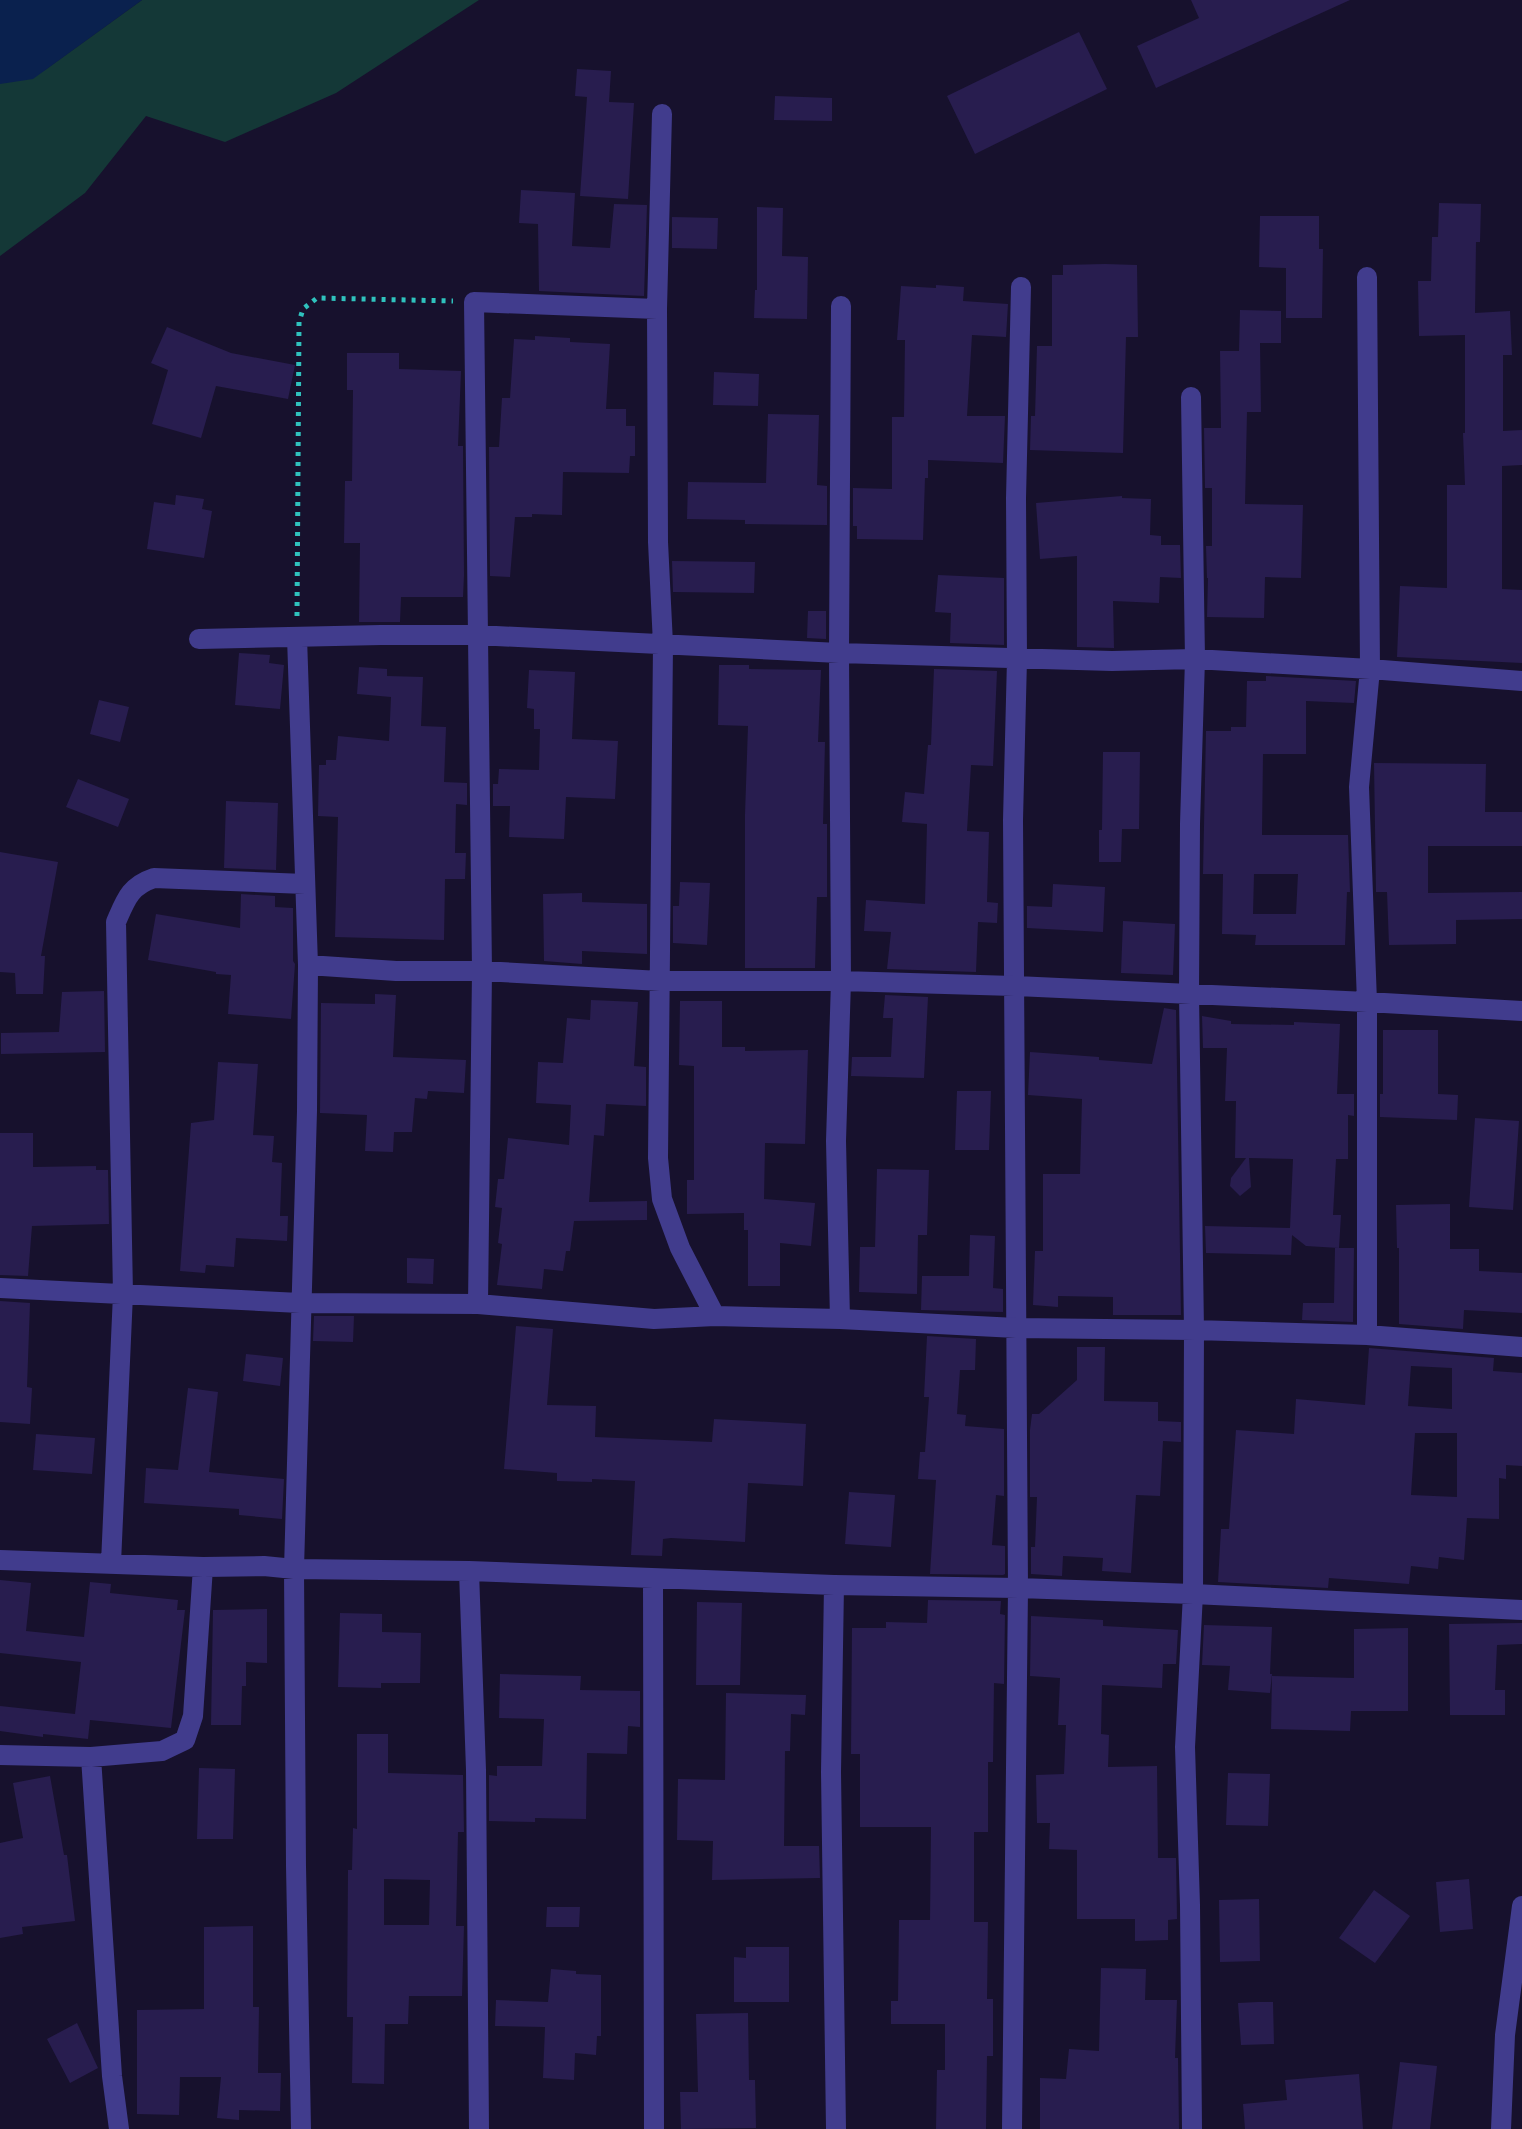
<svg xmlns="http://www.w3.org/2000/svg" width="1522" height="2129" font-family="Arial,sans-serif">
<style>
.green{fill:#143837}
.water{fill:#0a214e}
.building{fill:#281d4f;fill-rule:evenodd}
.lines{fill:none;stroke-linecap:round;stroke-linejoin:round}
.path{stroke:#2fc2bd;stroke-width:5;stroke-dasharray:4 6;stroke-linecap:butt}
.minor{stroke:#413c8d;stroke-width:20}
</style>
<rect width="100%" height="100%" fill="#17112d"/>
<!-- green -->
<path class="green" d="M142,0H479L336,93L225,142L146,116L85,193L0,256V80L45,70Z"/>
<!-- water -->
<path class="water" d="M0,0H142L33,79L0,84Z"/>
<!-- building -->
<path class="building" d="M1191,0H1350L1156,88L1137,46L1199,18Z
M1079,32L1107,89L975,154L947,96Z
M577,69L611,71L609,102L634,103L628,199L580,196L587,97L575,96Z
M775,96L832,98V121L774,120Z
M521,190L575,193L572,246L610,248L614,204L647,205L644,296L539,291L538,224L519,223Z
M1439,203L1481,204L1480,242H1476L1475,313L1510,311L1512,355H1503V431L1522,430V465L1502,466V589L1522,590V663L1397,657L1400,586L1447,588V485H1465L1463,433H1465V335L1419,336L1418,281H1431L1432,237H1438Z
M757,207L783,208L782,256L808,257L807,319L754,318L755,290H757Z
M1260,216H1319V249H1323L1322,318H1286V268L1259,267Z
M672,217L718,218L717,249L672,248Z
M1105,264L1137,265L1138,337H1126L1123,453L1030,450L1031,416H1035L1037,346H1052V275H1063V265Z
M936,285L964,287L963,301L1008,304L1006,337L972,335L967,416H1005L1003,463L928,460V478H925L923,540L857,539V526H853V488L892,489V417H904L905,340H897L901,286L936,288Z
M1240,310L1281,311V343H1260L1261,412H1247L1245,504L1303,505L1301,578L1265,577L1264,618L1207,617L1208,578H1207L1206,546H1212V488H1205L1204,428H1221L1220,351H1239Z
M167,327L231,353L295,365L288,399L216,386L201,438L152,424L168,370L151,363Z
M535,336L570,338V342L610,344L606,409H626V426H635V456H630L629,473L563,472L562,515L532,514V517H515L510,577L490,576L489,447H499L502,398H510L514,339L535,340Z
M347,353H399V369L461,371L458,446H463L464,575L463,597H401L400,622H359L360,543H344L345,481H352L353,390H347Z
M714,372L759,374L758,406L713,405Z
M768,414L819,415L817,485L827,486V525L745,524V520L687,519L688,482L766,483Z
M176,495L204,499L202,509L212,511L204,558L147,549L154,502L175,505Z
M1122,496V498L1151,499L1150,535L1161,536V545H1180L1181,578L1160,577L1159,603L1113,601L1114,648L1077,647V556L1040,559L1036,503Z
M672,561L755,562L754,593L673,592Z
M938,575L1004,578V645L950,643L951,613L935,612Z
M808,611H826V639L807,638Z
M239,653L270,655L269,663L284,665L280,709L235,705Z
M719,665H749V669L821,670L818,742H825L823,824H827V897H817L815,968H745V815L748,726L718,725Z
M359,667L387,669V676L423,677L421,726L446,727L444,782L467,783V805L456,804L455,853H466L465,879H445L444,940L335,937L338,817L318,816L319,765H326V760H336L338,736L389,741L391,697L357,694Z
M934,669L997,671L993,766L971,765L967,831L989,832L987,902L998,903L997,923L978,922L976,972L887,969L891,932L864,931L866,900L925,904L927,824L902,822L905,792L924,794L928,745H931Z
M529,670L575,672L572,739L618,741L615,799L566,797L564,839L509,837L510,806H493V784H498L499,769L539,770L540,729H534V709L527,708Z
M1266,676L1356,681L1354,703L1306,701V754H1263L1262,835H1348L1350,892H1347L1345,945H1255L1256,935L1222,934L1223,874H1203L1206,731H1231V727H1246L1247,681H1266ZM1254,874H1298L1296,914H1253Z
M99,700L129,707L120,742L90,734Z
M1103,752H1140L1139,829H1122L1121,862H1099V830H1102Z
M1374,763L1486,764L1485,812H1522V846H1428V893L1522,892V919L1456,920V944L1389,945L1387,892H1376Z
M78,779L129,799L118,827L66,807Z
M226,801L278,803L276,870L224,868Z
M0,852L58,862L41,956H45L43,994H16L15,973L0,972Z
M680,882L710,883L707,945L673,943V906H679Z
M1053,884L1105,887L1103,932L1027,928V906L1052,907Z
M582,893V902L647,904V954L582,951V964L544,961L543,894Z
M241,894L275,896V907L293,908V961L295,964L291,1019L228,1014L231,975L216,974V972L148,960L156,914L240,928Z
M1123,921L1175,924L1173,975L1121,973Z
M104,991L105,1052L1,1054V1033L59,1032L62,992Z
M375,994L396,995L393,1057L466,1060L464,1093L428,1091L427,1099L415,1098L412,1132H394L393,1152L365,1151L367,1115L320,1113L321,1003L375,1004Z
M885,995L928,997L924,1078L851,1076L852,1057H891L893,1018H883Z
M591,1000L638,1002L634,1066L646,1067V1106L606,1104L604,1136L594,1135L589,1202L647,1201V1220L574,1221L570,1251H566L563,1271L544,1269L542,1289L497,1285L502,1244L498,1243L502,1208L495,1207L498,1179H504L508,1138L569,1145L571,1105L536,1103L538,1062L563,1063L567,1018L590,1020Z
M680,1001H722V1047H745V1051L808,1050L805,1144L765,1143L764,1199L815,1203L811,1246L780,1243V1286H748V1230H744V1213L687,1214V1180H694V1066L679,1065Z
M1164,1008L1176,1010L1181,1315H1113V1297L1058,1296V1307L1033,1305L1035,1251H1043V1174H1080L1082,1099L1028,1095L1030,1052L1099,1057V1060L1152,1064Z
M1202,1016L1231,1021V1024L1294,1025V1022L1340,1024L1337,1094H1354V1116L1348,1115V1159H1336L1333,1215H1341L1339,1248L1306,1246L1292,1235L1291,1255L1206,1253L1205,1226L1290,1228L1293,1159L1249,1158L1251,1187L1240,1196L1230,1186L1231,1178L1246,1158H1235L1236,1101H1225L1227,1048H1203Z
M1383,1030H1438V1094L1458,1095L1457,1120L1380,1117V1094H1383Z
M218,1062L258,1064L253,1135L274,1136L272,1162L282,1163L280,1216H288L287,1241L236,1238L234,1267L206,1265L205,1273L180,1271L191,1123L214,1120Z
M957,1091H991L989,1150H955Z
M1475,1118L1519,1121L1513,1210L1469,1207Z
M0,1133H33V1167L96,1166V1170H108L109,1224L32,1226L28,1276L0,1275Z
M877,1169L929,1170L927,1235H918L917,1294L859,1292L860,1247H875Z
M1450,1204V1249H1479V1271L1522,1273V1313L1464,1310L1463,1329L1399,1324V1248H1397L1396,1205Z
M970,1235L995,1236L993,1288L1003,1289V1312L921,1310L922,1276H969Z
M1335,1248H1354L1353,1322L1302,1320L1303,1303H1334Z
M407,1258L434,1259L433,1284L407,1283Z
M0,1301L30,1303L27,1387L32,1388L30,1424L0,1422Z
M314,1316H354L353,1342L313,1341Z
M516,1326L553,1329L547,1405L596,1406L595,1437L712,1442L714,1419L806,1424L803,1486L748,1483L745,1542L671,1538L663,1539L662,1556L631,1555L635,1481L592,1479V1482L557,1481V1473L504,1469Z
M927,1336L976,1339L975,1370H960L957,1414L966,1415L965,1426L1004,1429V1496L996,1495L992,1545L1005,1546V1574L1003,1575L930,1574L936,1480L918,1479L920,1452H925L929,1397H924Z
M1077,1347H1105L1104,1401L1158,1402V1421L1181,1422V1442L1163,1441L1160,1496L1136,1495L1131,1573L1102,1571L1103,1558L1063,1556L1062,1576L1031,1574V1547H1035L1037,1497H1030V1430L1032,1414H1039L1077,1380Z
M1369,1348L1494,1358L1493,1371L1522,1373V1466L1506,1465V1479L1499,1478V1519L1467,1518L1464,1560L1439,1557L1438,1569L1411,1566L1409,1584L1329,1578L1328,1588L1218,1582L1221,1529H1229L1236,1430L1294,1434L1296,1399L1365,1405ZM1411,1366L1452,1368V1409L1408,1406ZM1415,1433H1457V1497L1411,1495Z
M246,1354L283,1358L280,1386L243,1381Z
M188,1388L218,1392L209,1472L284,1479L282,1519L239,1515V1509L144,1503L146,1468L178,1470Z
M36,1434L95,1438L92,1474L33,1470Z
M849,1492L895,1495L891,1547L845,1544Z
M0,1580L31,1583L26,1631L84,1637L90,1582L111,1584L110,1593L178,1600L177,1610H185L171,1728L90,1720L88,1739L43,1734V1737L0,1731V1706L75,1714L81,1662L0,1653Z
M928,1600L1001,1601L1000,1614L1005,1615L1004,1684L994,1683L993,1762H988V1832H974V1922H988L987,1999H993V2056H987L986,2129H936L937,2070H945V2024H891V2001H898L899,1920H930L931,1827H860V1754H851L852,1628H886V1622L927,1623Z
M697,1602L742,1603L740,1685H696Z
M267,1609V1663L246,1662V1686H242L241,1725H211L213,1610Z
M340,1613L382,1614V1632L421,1633L420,1683H381V1688L338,1687Z
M1031,1616L1103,1620V1626L1178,1630L1176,1664H1163L1162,1688L1102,1685L1101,1734L1109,1735L1108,1767L1157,1766L1158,1858H1176L1177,1919L1168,1920V1940L1135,1941V1919H1077V1850L1049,1849L1050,1823H1037L1036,1775L1064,1774L1066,1725H1058L1060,1678L1030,1676Z
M1522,1623V1644L1497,1645L1495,1690H1505V1715H1450L1449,1624Z
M1204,1625L1272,1627L1270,1674H1272L1270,1693L1228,1690L1230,1666L1202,1665Z
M1408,1628V1711H1351L1350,1731L1271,1729L1272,1676L1354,1678V1629Z
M500,1674L581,1676L580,1690L640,1691V1727L628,1726L627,1754L587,1753L586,1819L535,1818V1822L489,1821V1775L497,1776V1766H542L544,1719L499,1718Z
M726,1693L806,1695L805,1715L791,1714L790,1751H785L784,1846H819L820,1878L712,1880L713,1841L677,1840L678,1779L725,1780Z
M357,1734H388V1773L463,1775L464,1832H458L456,1926H464L462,1996H409L408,2024H385L384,2084L352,2083L353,2017H347L348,1870H352L353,1828L357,1829ZM384,1879L430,1880L429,1925H384Z
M199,1768L235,1769L233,1839H197Z
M1228,1773L1270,1774L1268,1826L1226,1825Z
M50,1776L64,1855H67L75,1921L22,1927L23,1934L0,1938V1843L23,1838L13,1783Z
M1469,1879L1473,1929L1440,1932L1436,1882Z
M1374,1890L1410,1916L1375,1963L1339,1938Z
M1259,1899L1260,1961L1220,1962L1219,1900Z
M547,1907H580L579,1927H546Z
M253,1926V2007H259L258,2073H281L280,2111L239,2110V2120L217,2118L221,2077H180L179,2115L137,2114V2010L204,2009V1927Z
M746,1947H789V2002H734V1957L746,1958Z
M1101,1968L1146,1969L1145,2000H1177L1175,2058H1178L1179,2129H1040V2078L1066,2079L1069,2049L1099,2051Z
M551,1969L576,1971V1974L601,1975V2036H597L596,2055L575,2053L574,2080L543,2078L545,2027L495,2026L496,2000L548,2002Z
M1258,2002H1273L1274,2044L1241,2045L1238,2003Z
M748,2013L749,2080H755L756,2128L681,2129L680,2092H698L696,2014Z
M77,2023L98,2068L70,2083L47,2039Z
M1400,2062L1437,2066L1430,2129H1392Z
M1359,2074L1363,2129H1245L1243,2104L1287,2100L1285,2080Z"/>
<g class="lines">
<!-- path -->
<path class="path" d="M297,616L299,322L303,309L317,298L453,301"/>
<!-- minor -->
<path class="minor" d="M662,114L657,309L658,542L663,644L658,1158L662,1199L680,1248L715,1316
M1367,277L1370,669L1359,787L1367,1002V1335
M1191,397L1195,659L1190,824L1189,993L1194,1330L1193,1594L1185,1747L1190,1905L1192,2129
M297,637L308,965L307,1111L294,1569L296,1866L301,2129
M199,639L381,635H477L839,653L1112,661L1195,659L1370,669L1522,681
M308,965L396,971H482L660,981H841L1014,986L1367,1002L1522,1011
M0,1288L300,1303L478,1304L654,1319L715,1316L840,1319L1016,1328L1194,1330L1367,1335L1522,1347
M478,1304L482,971L474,302L657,309
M840,1319L836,1141L841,981L839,653L841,306
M0,1560L203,1567L264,1566L294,1569L469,1571L834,1585L1018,1588L1193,1594L1522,1610
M111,1563L123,1294L116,922C126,899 130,886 154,878L305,884
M469,1571L476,1770L479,2129
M653,1579L654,2129
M834,1585L831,1772L836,2129
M0,1755L91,1757L162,1751L185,1740L193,1716L203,1567
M91,1757L112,2076L119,2129
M1012,2129L1018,1588L1013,820L1017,659L1016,498L1021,287
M1501,2129L1505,2035L1522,1906"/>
</g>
</svg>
